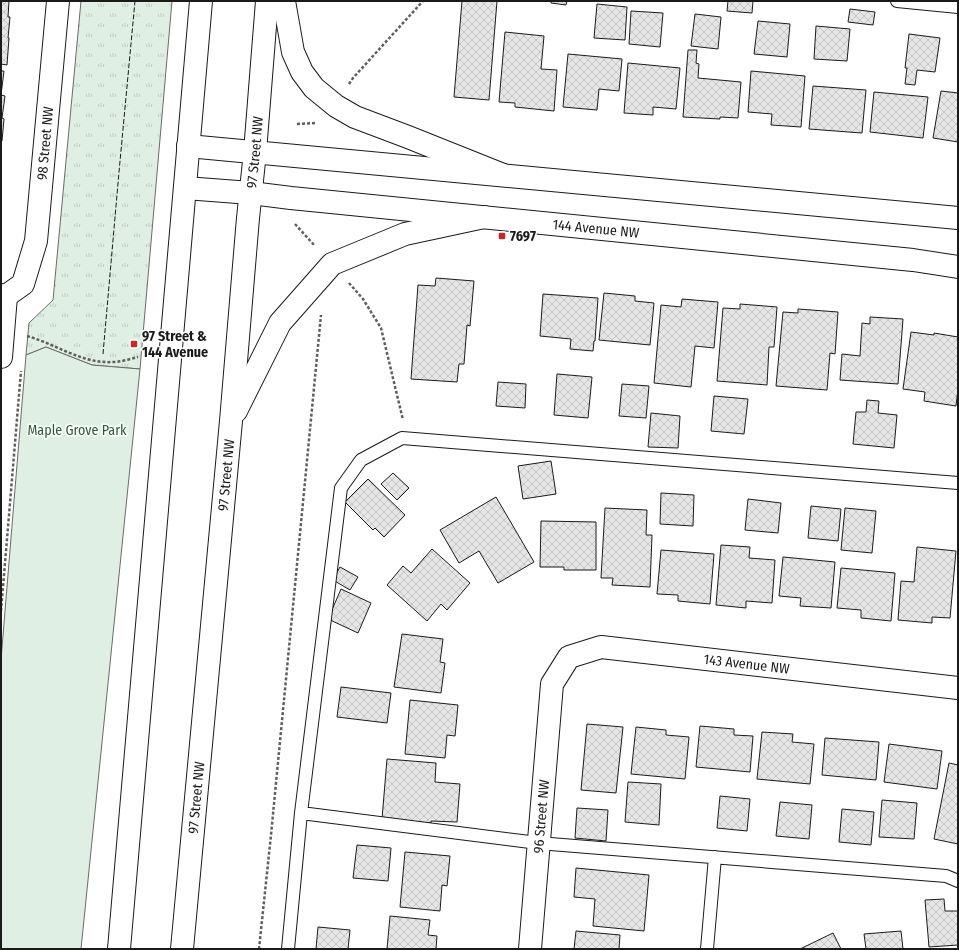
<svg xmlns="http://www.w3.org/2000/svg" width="959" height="950" font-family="'Fira Sans Condensed',sans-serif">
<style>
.grass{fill:url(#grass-tufts);stroke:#6a6a6a}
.park{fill:#e0efe3;stroke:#6a6a6a}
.building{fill:url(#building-cross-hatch);stroke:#1a1a1a}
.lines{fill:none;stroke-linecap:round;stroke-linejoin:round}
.service-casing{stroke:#1a1a1a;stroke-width:14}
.minor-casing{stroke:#1a1a1a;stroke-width:24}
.tertiary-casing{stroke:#1a1a1a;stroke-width:24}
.primary-casing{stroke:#1a1a1a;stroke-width:24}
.path{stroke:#5f5f5f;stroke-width:2.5;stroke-dasharray:3 2;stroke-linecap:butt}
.service{stroke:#fff;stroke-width:12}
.minor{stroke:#fff;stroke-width:22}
.tertiary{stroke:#fff;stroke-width:22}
.primary{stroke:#fff;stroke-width:22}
.fence{stroke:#1a1a1a;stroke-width:1;stroke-dasharray:5 2;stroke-linecap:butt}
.poi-dot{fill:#c62828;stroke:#fff;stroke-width:1.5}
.labels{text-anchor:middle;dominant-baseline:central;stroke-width:3;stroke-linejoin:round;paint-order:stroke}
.street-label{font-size:14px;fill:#1a1a1a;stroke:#fff}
.poi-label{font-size:14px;font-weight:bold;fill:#1a1a1a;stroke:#fff;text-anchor:start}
.park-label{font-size:14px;fill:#2b5a34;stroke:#fff}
</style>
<defs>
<pattern id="grass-tufts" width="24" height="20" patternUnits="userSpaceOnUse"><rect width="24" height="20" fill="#e0efe3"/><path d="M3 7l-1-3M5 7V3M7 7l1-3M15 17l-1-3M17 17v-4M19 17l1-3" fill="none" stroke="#c0ccc2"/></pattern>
<pattern id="building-cross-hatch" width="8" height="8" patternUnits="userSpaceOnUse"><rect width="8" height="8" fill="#e6e6e6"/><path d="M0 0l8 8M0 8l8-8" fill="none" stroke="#c5c5c5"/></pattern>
</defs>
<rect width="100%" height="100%" fill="#fff"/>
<!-- grass -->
<path class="grass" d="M81,1H172L140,369L92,365L46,347L26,355L29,323L53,300Z"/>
<!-- park -->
<path class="park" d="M46,347L92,365L140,369L81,949H1V660L26,355Z"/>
<!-- building -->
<path class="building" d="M1,1H9L8,17H10L8,38H9L7,65L1,64Z
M462,1H497L489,100L454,97Z
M551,1H567L566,5L551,3Z
M728,1H753L752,13L727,11Z
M597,4L627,7L625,40L594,38Z
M850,9L875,12L873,25L848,22Z
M631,11L663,13L660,47L629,44Z
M695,14L721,17L718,49L691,46Z
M758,21L790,24L787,57L754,54Z
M816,26L850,29L847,61L814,59Z
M505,32L544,36L541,69L557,70L554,111L515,107V103L499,102Z
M909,34L940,38L935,72L917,70L915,85L905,84L907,68H905Z
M688,50H697L696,63L699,64L698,78L741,82L738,118L720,117V119L683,117Z
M568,54L622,59L619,91L599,89L597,110L563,107Z
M628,63L680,68L676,109L653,107V115L624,113Z
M1,71H4L1,95L5,96L2,118L4,119L2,141H1Z
M751,71L805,76L801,127L771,125L772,114L748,112Z
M813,86L866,90L862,133L809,129Z
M941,91L958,93V142L933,138Z
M874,92L928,97L923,138L870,132Z
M436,278L474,281L470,326L467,325L464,364H459L457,382L411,379L418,285L435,286Z
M604,293L635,296V301L654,303L650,345L599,340Z
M543,294L598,298L595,341H594L593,351L570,349L571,339L540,336Z
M682,299L718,302L714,348L695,346L691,387L654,383L661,305L681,307Z
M740,304L777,307L774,347H769L767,385L717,381L723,308L740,309Z
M798,309L838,312L835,354L830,353L827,390L776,386L783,312L798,313Z
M870,317L903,319L898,384L840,380L842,354L860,356L862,323L870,324Z
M911,332L934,335V333L958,337V389L956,406L924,401L925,392L903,389Z
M557,374L592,377L588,418L554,415Z
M498,382L526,384L525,408L496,406Z
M622,384L649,386L646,418L619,416Z
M714,396L748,399L744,434L711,431Z
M867,400L879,401L878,413L897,415L894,448L853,444L856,412H866Z
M651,413L680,416L678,448L648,447Z
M551,461L556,494L523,499L518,466Z
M393,473L409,488L397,500L381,484Z
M368,479L405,515L384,537L375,528L373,530L345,502Z
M661,493L694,495L693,526L660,524Z
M496,497L534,562L498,583L479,551L459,563L440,530Z
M748,499L781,503L778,533L745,530Z
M811,506L841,509L838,541L808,538Z
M605,508L647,510L646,535H652L650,587L612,585L613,578H601Z
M845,508L876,511L872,553L841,550Z
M541,521L596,522V570H564V567H540Z
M721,545L750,547L749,558L775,560L772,603L746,601V608L716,605Z
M917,547L956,551L950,618L932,617V623L898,620L901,581L914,582Z
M432,549L470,583L447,610L441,604L427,621L387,585L403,566L411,573Z
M661,550L714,554L710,604L678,601V595L657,594Z
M783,557L835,562L831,608L800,606L801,598L779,596Z
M340,567L358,577L350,590L333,580Z
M841,568L895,573L891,621L861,618V610L837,608Z
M341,589L371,603L358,633L328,619Z
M402,634L443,639L440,662L445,663L441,693L394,687Z
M341,687L391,693L387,723L337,717Z
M410,700L458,705L455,736L447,735L445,758L405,754Z
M587,724L623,727L616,793L581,790Z
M700,726L734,729V735L753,736L750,772L696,767Z
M636,727L666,730V735L689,737L685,779L631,774Z
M762,732L793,734L792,742L814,744L810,784L757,779Z
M825,738L879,742L876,780L822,775Z
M889,744L942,751L937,789L884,782Z
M387,759L436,763L435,782L460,784L457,822L431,821V823L382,819Z
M949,763L958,765V844L934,839Z
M628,782L661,784L659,825L625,822Z
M720,796L750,799L747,831L717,828Z
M882,800L917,803L914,839L879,837Z
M780,802L812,805L809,839L776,836Z
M577,808L608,810L606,841L575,838Z
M842,809L874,812L871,845L839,842Z
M357,845L391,848L388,881L353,878Z
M405,852L450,856L447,886L442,885L440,911L400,907Z
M576,868L649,875L644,931L593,926L595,899L574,897Z
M944,899L945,911H958V945L929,947L925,900Z
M390,916L430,920L428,935L437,936L436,949H387Z
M318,927L350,930L348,949H316Z
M576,931L620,935L619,949H574Z
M901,931L903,949H866L864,934Z
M833,933L841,949H800Z"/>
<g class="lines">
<defs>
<path id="service" d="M897,1L958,7
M301,813L538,843L946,876L958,881
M288,949L301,813L341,488L361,460L402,438L958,483
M707,949L715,857"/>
<g id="minor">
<path id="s1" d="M1,295L6,296L23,284L36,241L58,1"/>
<path d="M1,357L6,296"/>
<path id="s2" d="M530,949L552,684L569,657L601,647L958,688"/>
</g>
<g id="tertiary">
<path d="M188,146L958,218"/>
<path id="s3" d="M185,188L251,193L291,198L913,260L958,267"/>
</g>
<g id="primary">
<path d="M284,1L293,52L302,72L314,88L336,106L355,117L408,137L503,175"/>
<path d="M236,411L280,323L332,264L405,234L484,217"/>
<path d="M119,949L201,1"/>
<path id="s4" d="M182,949L231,421L248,218L255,152L267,1"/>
</g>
</defs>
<!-- service casing -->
<use href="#service" class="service-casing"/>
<!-- minor casing -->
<use href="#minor" class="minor-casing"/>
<!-- tertiary casing -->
<use href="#tertiary" class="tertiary-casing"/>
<!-- primary casing -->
<use href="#primary" class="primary-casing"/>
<!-- path -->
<path class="path" d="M349,84L353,78L423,1
M297,124L317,123
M295,224L315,246
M349,283L363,299L381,328L403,420
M27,336C56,344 82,364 113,362C121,362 130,359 138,357
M1,611L21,371
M259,949L271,835L321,315"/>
<!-- service -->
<use href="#service" class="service"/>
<!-- minor -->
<use href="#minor" class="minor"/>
<!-- tertiary -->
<use href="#tertiary" class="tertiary"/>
<!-- primary -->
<use href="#primary" class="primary"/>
<!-- fence -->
<path class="fence" d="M103,354L119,172L135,1"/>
</g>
<!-- markers -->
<g class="poi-dot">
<rect x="498" y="232" width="8" height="8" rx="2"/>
<rect x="130" y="340" width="8" height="8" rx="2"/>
</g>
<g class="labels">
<!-- street labels -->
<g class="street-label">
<text stroke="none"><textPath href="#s1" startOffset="169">98 Street NW</textPath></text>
<text stroke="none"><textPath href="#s4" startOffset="800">97 Street NW</textPath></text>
<text stroke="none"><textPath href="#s3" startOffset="413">144 Avenue NW</textPath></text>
<text stroke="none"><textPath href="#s4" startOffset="476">97 Street NW</textPath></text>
<text stroke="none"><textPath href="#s2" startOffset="478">143 Avenue NW</textPath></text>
<text stroke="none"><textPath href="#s4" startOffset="152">97 Street NW</textPath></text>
<text stroke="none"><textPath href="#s2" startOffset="133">96 Street NW</textPath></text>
</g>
<!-- poi labels -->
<g class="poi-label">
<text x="510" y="236">7697</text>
<text x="142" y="336">97 Street &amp;<tspan x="142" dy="16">144 Avenue</tspan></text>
</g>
<!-- park labels -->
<g class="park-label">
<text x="77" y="430">Maple Grove Park</text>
</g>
</g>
<!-- border -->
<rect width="959" height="950" fill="none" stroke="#1a1a1a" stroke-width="4"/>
</svg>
